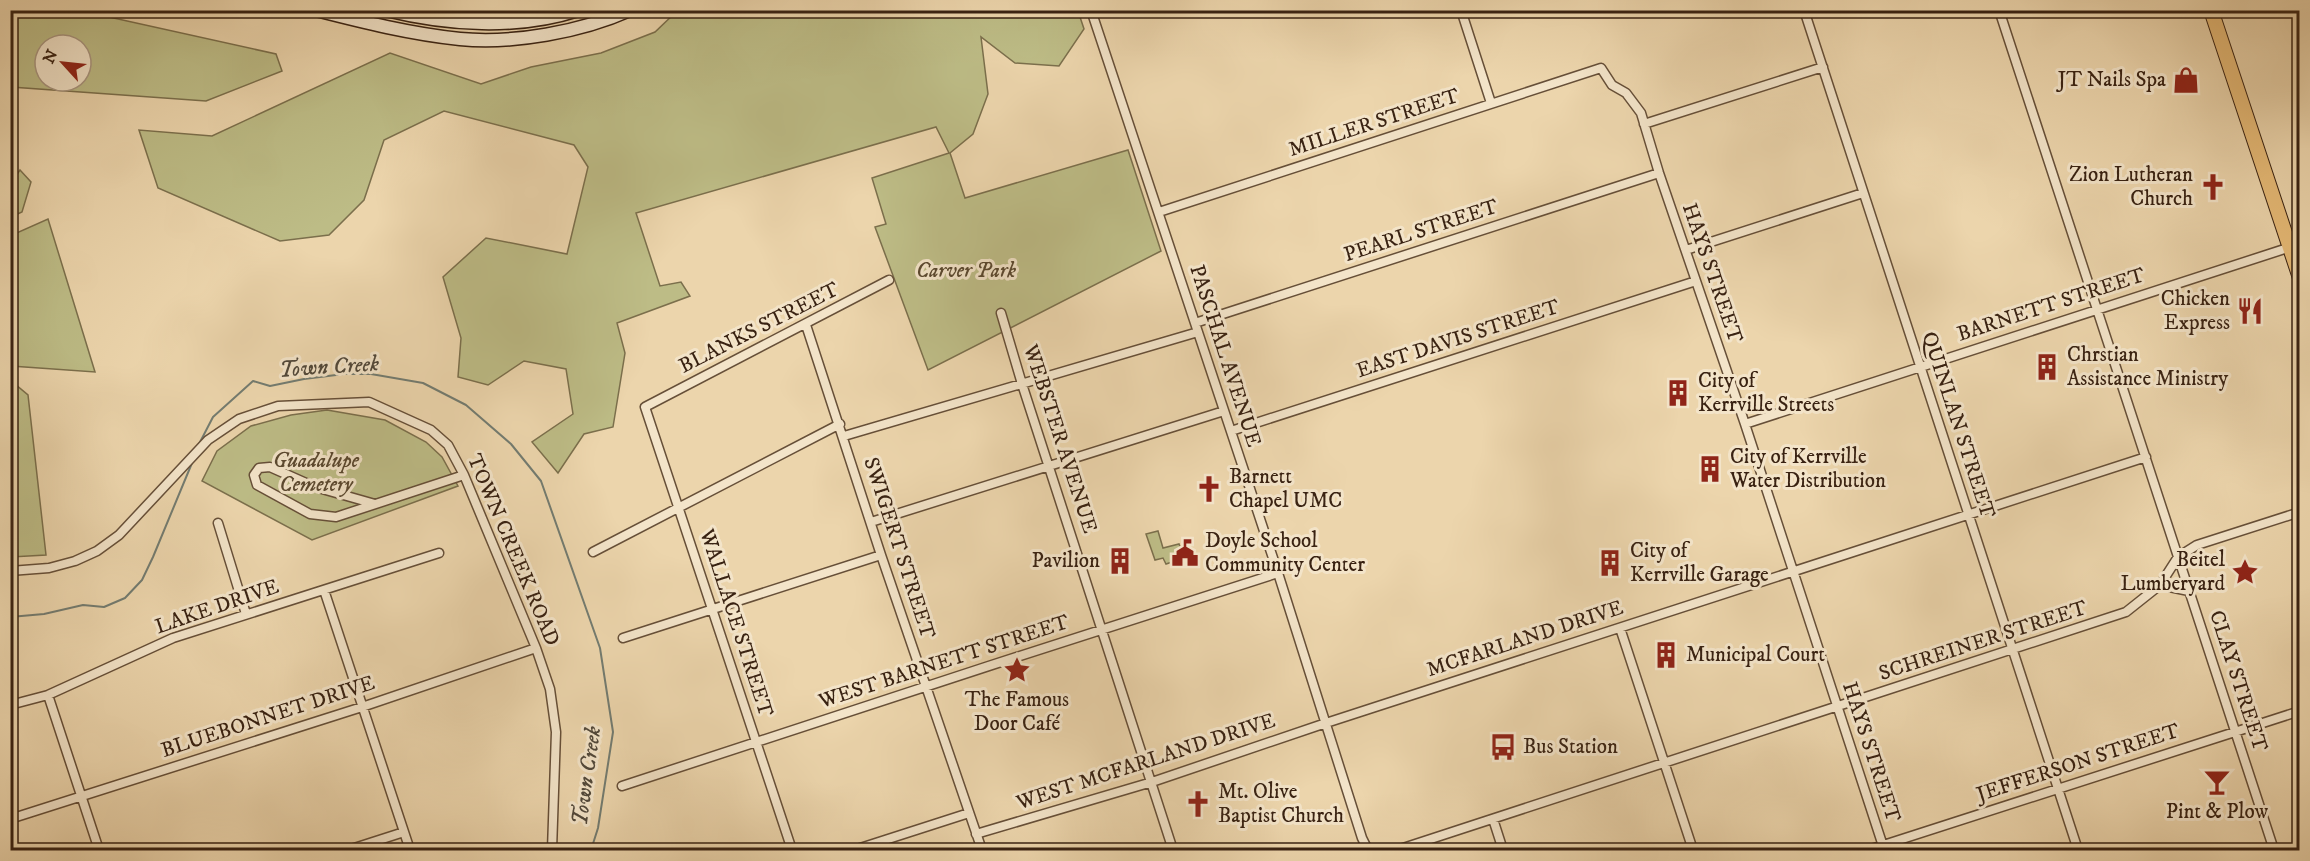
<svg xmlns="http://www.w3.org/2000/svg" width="2310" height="861" font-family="'IM FELL DW Pica',serif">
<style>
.green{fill:#bdbc86;stroke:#7b6f4c;stroke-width:1.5;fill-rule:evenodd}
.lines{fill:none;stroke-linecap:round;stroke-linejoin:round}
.stream{stroke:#737c71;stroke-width:2}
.street-casing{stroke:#664f38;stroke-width:11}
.secondary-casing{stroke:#392212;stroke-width:15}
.primary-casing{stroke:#392212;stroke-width:16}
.street{stroke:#f3e4c9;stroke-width:8}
.secondary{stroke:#f3e4c9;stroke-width:12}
.primary{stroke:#e6ba76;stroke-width:14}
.labels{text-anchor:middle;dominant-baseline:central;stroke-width:6;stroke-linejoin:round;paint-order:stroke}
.poi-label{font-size:21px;fill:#392212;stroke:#f3e4c9;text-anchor:start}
.street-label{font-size:21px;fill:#392212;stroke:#f3e4c9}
.park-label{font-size:21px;font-style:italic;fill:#5a482f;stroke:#f3e4c9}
.water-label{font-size:22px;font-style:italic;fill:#51483a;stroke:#f3e4c9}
</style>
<rect width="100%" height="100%" fill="#ecd5ac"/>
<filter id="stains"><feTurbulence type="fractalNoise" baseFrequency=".00333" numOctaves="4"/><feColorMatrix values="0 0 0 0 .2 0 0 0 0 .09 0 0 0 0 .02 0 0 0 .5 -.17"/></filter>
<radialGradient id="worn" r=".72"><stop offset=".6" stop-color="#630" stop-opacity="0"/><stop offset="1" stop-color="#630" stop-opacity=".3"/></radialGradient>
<!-- green -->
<path class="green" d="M10,11H82L276,54L282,71L206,101L11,87ZM45,45H81V81H45Z
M677,11H1078L1084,29L1059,66L1015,63L981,37L988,94L973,134L950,153L965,198L1128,150L1161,251L928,370L875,227L886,224L872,178L949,153L936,127L636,213L660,286L681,282L690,296L617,323L625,353L613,427L584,434L558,473L532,442L573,414L566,369L524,361L488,385L458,377L461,338L443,277L486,238L567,254L588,167L574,145L444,111L384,140L364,200L329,235L280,241L158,188L139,130L212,136L390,53L481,84L531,67L601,53L655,32Z
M20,170L31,182L22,212L11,217V183Z
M48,219L95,372L11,366V238L12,235Z
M11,368L15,384L28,395L46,555L11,557Z
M327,410L385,420L426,442L442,457L458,486L312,540L202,481L217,451L251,426L291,415Z
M1158,531L1163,548L1179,544L1184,558L1166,564L1163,558L1155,560L1146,534Z"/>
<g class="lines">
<!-- stream -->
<path class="stream" d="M198,446L213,417L253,381L270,386L304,379L344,374H371L423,383L466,405L511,444L541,481L600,648L613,732L598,828L591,850
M10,617L44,614L83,605L104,607L125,598L142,580L153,557L192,463"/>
<defs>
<path id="street" d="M1091,10L1278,573L1362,838L1368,850
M1461,10L1491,103
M1804,10L2078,850
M1999,10L2274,850
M1644,124L1823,67
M1159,212L1601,68L1612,85L1626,93L1641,113L1659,173L1745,424L1883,846
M1686,250L1863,193
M1001,313L1022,384L1173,850
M1195,323L1659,173
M806,325L881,555L982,850
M1745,424L2300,244
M1231,431L1696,281
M844,436L1198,332
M375,504L315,487L270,467L259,468L254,475L257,485L310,514L336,517L464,475
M871,522L1224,411
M218,523L246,614
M593,552L840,424
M10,571L49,568L75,561L97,551L119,535L208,440L239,419L278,406L369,402L431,430L448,445L464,475L536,648L550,689L556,732L552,850
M2160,585L2189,591
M324,590L410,850
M1620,628L1693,850
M623,638L881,555
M48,695L99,850
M10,705L48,695L173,638L439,553
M622,786C840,715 1059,642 1278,573
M10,819L362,707L536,648
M1493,819L1503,850
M976,834L1152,782L1326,723L2146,457
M348,850L404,832
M792,850L645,407L889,280
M854,850L969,813
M1397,850L2126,612L2160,585L2178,557L2197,545L2300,512
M1868,850L2300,711"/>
<path id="secondary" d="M316,10C363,22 411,34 460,39C513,44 581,32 630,10
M386,10C447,25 517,30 578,10"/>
<path id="primary" d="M2211,10L2300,278"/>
</defs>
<!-- street casing -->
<use href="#street" class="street-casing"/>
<!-- secondary casing -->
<use href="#secondary" class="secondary-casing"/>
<!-- primary casing -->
<use href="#primary" class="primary-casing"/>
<!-- street -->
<use href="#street" class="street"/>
<!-- secondary -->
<use href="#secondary" class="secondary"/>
<!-- primary -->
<use href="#primary" class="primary"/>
</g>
<!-- icons -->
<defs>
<symbol id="shop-bare" viewBox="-9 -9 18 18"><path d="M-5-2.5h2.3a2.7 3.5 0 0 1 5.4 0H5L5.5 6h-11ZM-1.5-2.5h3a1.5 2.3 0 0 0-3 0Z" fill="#8f2418" stroke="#f3e4c9" stroke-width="2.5" paint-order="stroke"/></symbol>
<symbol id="church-bare" viewBox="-9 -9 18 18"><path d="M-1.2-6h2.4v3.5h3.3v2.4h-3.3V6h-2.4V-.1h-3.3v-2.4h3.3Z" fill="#8f2418" stroke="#f3e4c9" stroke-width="2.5" paint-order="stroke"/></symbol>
<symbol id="restaurant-bare" viewBox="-9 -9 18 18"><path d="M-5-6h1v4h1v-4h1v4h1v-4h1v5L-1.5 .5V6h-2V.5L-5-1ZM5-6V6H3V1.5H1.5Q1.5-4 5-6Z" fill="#8f2418" stroke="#f3e4c9" stroke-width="2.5" paint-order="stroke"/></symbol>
<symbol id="building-bare" viewBox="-9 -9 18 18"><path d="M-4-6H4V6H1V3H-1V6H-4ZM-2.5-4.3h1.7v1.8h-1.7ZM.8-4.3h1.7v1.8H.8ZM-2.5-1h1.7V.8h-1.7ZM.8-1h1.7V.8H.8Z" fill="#8f2418" stroke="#f3e4c9" stroke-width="2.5" paint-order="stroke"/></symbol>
<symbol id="civic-bare" viewBox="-9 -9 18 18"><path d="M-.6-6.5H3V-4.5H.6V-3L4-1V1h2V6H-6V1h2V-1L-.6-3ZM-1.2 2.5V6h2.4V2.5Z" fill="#8f2418" stroke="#f3e4c9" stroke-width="2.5" paint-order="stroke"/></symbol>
<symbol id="sight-bare" viewBox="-9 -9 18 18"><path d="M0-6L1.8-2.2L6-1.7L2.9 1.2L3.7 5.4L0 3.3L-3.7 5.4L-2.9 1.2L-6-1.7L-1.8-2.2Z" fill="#8f2418" stroke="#f3e4c9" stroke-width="2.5" paint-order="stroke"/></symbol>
<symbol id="bus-bare" viewBox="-9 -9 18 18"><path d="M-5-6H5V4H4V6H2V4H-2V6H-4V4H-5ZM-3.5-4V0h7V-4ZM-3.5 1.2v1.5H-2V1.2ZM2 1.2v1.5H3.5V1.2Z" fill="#8f2418" stroke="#f3e4c9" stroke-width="2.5" paint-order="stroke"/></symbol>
<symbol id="bar-bare" viewBox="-9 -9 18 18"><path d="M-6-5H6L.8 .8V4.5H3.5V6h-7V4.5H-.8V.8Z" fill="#8f2418" stroke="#f3e4c9" stroke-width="2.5" paint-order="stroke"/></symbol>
</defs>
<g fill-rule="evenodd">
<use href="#shop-bare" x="2167" y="61" width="38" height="38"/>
<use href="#church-bare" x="2194" y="168" width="38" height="38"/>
<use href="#restaurant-bare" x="2231" y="292" width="38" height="38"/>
<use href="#building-bare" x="2028" y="348" width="38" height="38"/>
<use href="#building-bare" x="1659" y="374" width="38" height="38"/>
<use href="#building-bare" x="1691" y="450" width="38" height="38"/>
<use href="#church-bare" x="1190" y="470" width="38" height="38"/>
<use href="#civic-bare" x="1166" y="534" width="38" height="38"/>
<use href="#building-bare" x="1101" y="542" width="38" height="38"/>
<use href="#building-bare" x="1591" y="544" width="38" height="38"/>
<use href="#sight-bare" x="2226" y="553" width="38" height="38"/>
<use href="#building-bare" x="1647" y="636" width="38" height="38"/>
<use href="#sight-bare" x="998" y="651" width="38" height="38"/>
<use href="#bus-bare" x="1484" y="728" width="38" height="38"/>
<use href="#bar-bare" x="2198" y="763" width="38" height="38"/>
<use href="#church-bare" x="1179" y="785" width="38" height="38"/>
</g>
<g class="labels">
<!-- poi labels -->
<g class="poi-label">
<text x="2166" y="80" text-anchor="end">JT Nails Spa</text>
<text x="2193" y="175" text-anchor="end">Zion Lutheran<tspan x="2193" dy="24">Church</tspan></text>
<text x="2230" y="299" text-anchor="end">Chicken<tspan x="2230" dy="24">Express</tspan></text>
<text x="2067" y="355">Chrstian<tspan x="2067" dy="24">Assistance Ministry</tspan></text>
<text x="1698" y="381">City of<tspan x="1698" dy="24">Kerrville Streets</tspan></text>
<text x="1730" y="457">City of Kerrville<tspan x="1730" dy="24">Water Distribution</tspan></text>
<text x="1229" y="477">Barnett<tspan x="1229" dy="24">Chapel UMC</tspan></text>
<text x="1205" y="541">Doyle School<tspan x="1205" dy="24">Community Center</tspan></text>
<text x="1630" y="551">City of<tspan x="1630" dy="24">Kerrville Garage</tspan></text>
<text x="2225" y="560" text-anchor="end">Beitel<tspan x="2225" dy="24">Lumberyard</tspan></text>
<text x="1100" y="561" text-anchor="end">Pavilion</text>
<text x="1686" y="655">Municipal Court</text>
<text x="1017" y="700" text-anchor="middle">The Famous<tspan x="1017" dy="24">Door Café</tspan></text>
<text x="1523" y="747">Bus Station</text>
<text x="1218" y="792">Mt. Olive<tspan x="1218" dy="24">Baptist Church</tspan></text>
<text x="2217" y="812" text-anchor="middle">Pint &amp; Plow</text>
</g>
<!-- street labels -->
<g class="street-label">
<text transform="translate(1374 123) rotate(-18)">MILLER STREET</text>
<text transform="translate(1421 231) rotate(-18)">PEARL STREET</text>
<text transform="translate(1712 273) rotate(71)">HAYS STREET</text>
<text transform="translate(2051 305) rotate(-18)">BARNETT STREET</text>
<text transform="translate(759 328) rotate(-27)">BLANKS STREET</text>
<text transform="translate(1458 339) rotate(-18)">EAST DAVIS STREET</text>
<text transform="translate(1225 356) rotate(72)">PASCHAL AVENUE</text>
<text transform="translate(1958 425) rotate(72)">QUINLAN STREET</text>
<text transform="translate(1060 439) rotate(72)">WEBSTER AVENUE</text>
<text transform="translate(899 548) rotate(72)">SWIGERT STREET</text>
<text transform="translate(513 550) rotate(67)">TOWN CREEK ROAD</text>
<text transform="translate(217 607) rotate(-19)">LAKE DRIVE</text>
<text transform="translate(736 623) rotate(72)">WALLACE STREET</text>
<text transform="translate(1525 639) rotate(-18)">MCFARLAND DRIVE</text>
<text transform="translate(1983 641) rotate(-18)">SCHREINER STREET</text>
<text transform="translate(944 662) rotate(-18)">WEST BARNETT STREET</text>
<text transform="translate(2238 681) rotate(72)">CLAY STREET</text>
<text transform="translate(268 717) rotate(-18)">BLUEBONNET DRIVE</text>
<text transform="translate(1871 752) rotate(72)">HAYS STREET</text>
<text transform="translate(1146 762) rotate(-18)">WEST MCFARLAND DRIVE</text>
<text transform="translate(2078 763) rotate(-18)">JEFFERSON STREET</text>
</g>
<!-- park labels -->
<g class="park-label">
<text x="966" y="271">Carver Park</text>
<text x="316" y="461">Guadalupe<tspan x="316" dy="24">Cemetery</tspan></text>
</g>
<!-- water labels -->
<g class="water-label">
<text transform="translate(329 367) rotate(-4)">Town Creek</text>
<text transform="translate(587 776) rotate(-82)">Town Creek</text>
</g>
</g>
<!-- margin -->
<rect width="2310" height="861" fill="none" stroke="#ecd5ac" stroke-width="36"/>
<rect x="12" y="12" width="2286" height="837" fill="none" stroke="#392212" stroke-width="3"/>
<rect x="18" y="18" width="2274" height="825" fill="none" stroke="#392212" stroke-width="1.5"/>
<!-- north arrow -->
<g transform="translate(63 63) rotate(297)"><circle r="28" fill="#f3e4c9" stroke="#a99680" stroke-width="1.5"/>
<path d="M0-4.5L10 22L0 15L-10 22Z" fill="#8f2418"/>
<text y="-9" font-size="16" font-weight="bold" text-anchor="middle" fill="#392212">N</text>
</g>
<rect width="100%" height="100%" filter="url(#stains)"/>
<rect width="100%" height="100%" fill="url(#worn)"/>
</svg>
